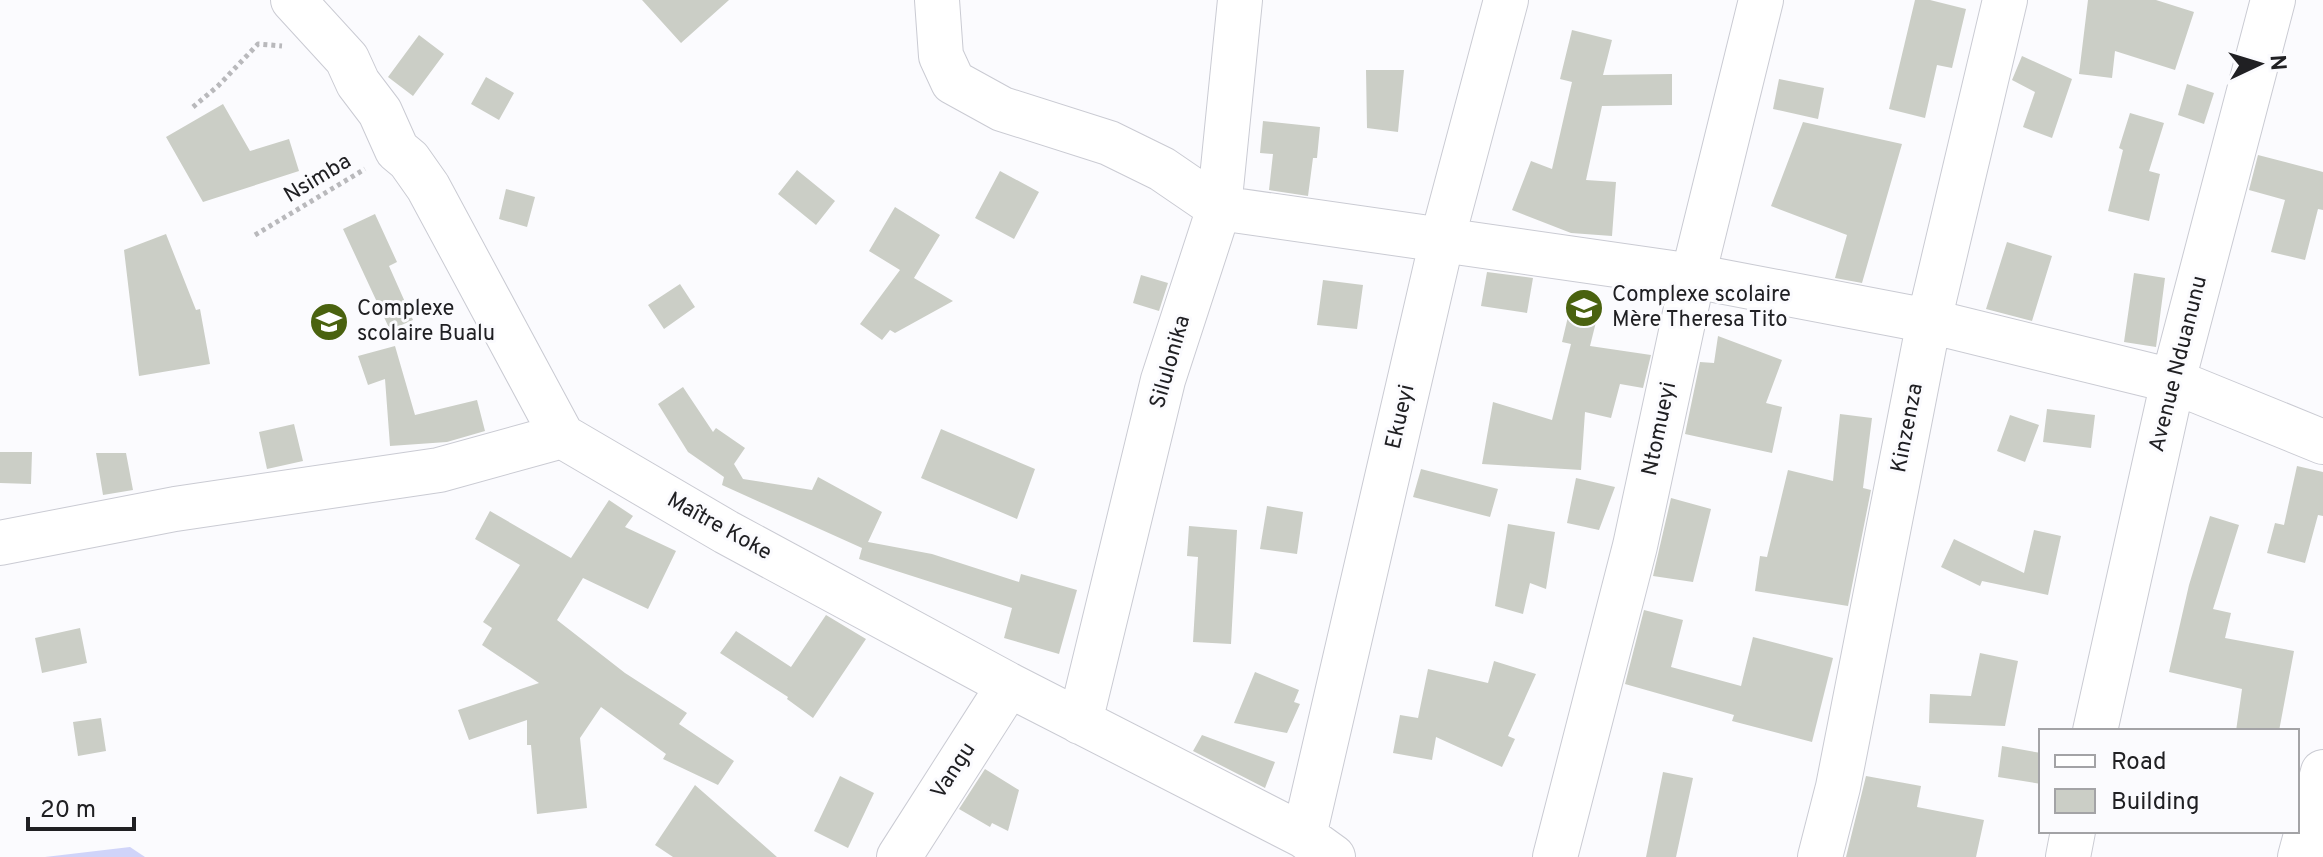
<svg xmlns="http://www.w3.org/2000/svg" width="2323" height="857" font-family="Overpass,sans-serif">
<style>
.green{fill:#d0d4f9}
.building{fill:#cbcec6}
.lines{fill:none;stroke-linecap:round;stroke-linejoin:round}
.minor-casing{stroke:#cacbd3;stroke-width:46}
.path{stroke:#b9b9bc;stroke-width:5;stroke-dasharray:4 4;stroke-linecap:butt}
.minor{stroke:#fff;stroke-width:44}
.labels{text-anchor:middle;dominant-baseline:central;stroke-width:6;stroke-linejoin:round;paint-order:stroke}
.street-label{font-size:22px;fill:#202023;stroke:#fbfbfe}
.poi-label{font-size:22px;fill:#202023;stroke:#fbfbfe;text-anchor:start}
</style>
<rect width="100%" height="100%" fill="#fbfbfe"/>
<!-- green -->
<path class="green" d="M130,847L145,857H45Z"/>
<!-- building -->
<path class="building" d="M642,0H729L681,43Z
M1915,0H1930L1966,9L1952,68L1937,65L1925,118L1889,109Z
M2088,0H2156L2194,12L2175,70L2115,51L2112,78L2079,74Z
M1572,30L1612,40L1603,75L1672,74V105L1602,106L1586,180L1616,182L1612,236L1571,233L1512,210L1531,161L1552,169L1572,82L1560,79Z
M419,35L444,54L413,96L388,77Z
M2022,56L2072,79L2052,138L2023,127L2035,92L2012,80Z
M1366,70H1404L1398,132L1367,128Z
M486,77L514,93L499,120L471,104Z
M1779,79L1824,88L1818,119L1773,109Z
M2187,84L2214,93L2204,124L2178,115Z
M223,104L250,151L289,139L299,171L203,202L166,137Z
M2130,113L2164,123L2149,171L2160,174L2149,221L2108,211L2123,150L2119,148Z
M1263,121L1320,127L1317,158H1313L1308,196L1269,190L1273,154L1260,153Z
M1803,122L1902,144L1862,283L1835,278L1847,235L1771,206Z
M2258,155L2323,172V210L2318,209L2305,260L2271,252L2285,200L2249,190Z
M797,170L835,201L816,225L778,194Z
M1000,171L1039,192L1014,239L975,218Z
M506,189L535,197L527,227L499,219Z
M895,207L940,235L914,278L953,301L895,333L890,330L882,340L860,324L900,270L869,251Z
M375,214L397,262L389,266L413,320L390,330L343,229Z
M166,234L196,310L200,309L210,364L139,376L124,250Z
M2007,242L2052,256L2032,321L1986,309Z
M1487,272L1533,278L1527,313L1481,306Z
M2134,273L2165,278L2156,347L2124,342Z
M1141,275L1168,283L1159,311L1133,303Z
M1323,280L1363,285L1357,329L1317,325Z
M680,284L695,307L664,329L648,305Z
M1571,304L1599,310L1590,346L1651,355L1643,388L1620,384L1611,418L1585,412L1581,470L1482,464L1493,402L1552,420L1571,344L1562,342Z
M1718,336L1782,360L1766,403L1782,407L1772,453L1685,434L1700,362L1714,363Z
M395,346L415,415L477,400L485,431L447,442L390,446L385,379L368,385L358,356Z
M683,387L713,432L716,428L745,448L734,464L743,479L812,490L818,477L882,512L868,542L932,554L1019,582L1021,574L1077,590L1059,654L1004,638L1012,608L859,559L862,548L722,485L724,477L688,452L658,404Z
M2047,409L2095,415L2091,448L2043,442Z
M1840,414L1872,418L1863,488L1871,490L1848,606L1755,591L1760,556L1767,557L1788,470L1833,481Z
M2010,415L2039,425L2025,462L1997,451Z
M294,424L303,461L267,469L259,432Z
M941,429L1035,469L1017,519L921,478Z
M0,452H32L31,484L0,483Z
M96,453H126L133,490L103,495Z
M2297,466L2323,472V516L2318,515L2305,563L2267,553L2275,523L2284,525Z
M1421,469L1498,489L1490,517L1413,497Z
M1576,478L1615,487L1599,530L1567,523Z
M1671,498L1711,509L1693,582L1653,576Z
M609,500L633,516L625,527L676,551L648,609L583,578L557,620L625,673L687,713L679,724L734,761L718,785L663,759L666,754L601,707L580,738L587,808L537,814L531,745H527V720L469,740L458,710L539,683L482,645L492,628L483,622L520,565L475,539L490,511L571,558Z
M1267,506L1303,512L1297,554L1260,549Z
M2210,516L2239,525L2213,609L2231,613L2225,638L2294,651L2279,731H2236L2242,689L2169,672L2189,585Z
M1508,524L1555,532L1546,589L1530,583L1523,614L1495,606Z
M1189,526L1237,530L1231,644L1193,642L1198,557L1187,556Z
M2034,530L2061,536L2048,595L1982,581L1980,586L1941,567L1954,539L2024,573Z
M1644,610L1683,620L1671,667L1741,686L1753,637L1833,658L1812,742L1732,721L1734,715L1625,684Z
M826,615L866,639L813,718L787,699L788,697L720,653L736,631L791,667Z
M80,628L87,663L42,673L35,638Z
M1980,653L2018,661L2005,726L1929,723L1930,694L1971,696Z
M1494,661L1536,674L1508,736L1515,739L1502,767L1436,737L1432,760L1393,753L1400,715L1418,718L1428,669L1488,683Z
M1255,672L1299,690L1294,702L1300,704L1287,733L1234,723Z
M101,718L106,751L78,756L73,722Z
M1202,735L1275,762L1265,788L1193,751Z
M2002,746L2041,753V784L1998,777Z
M985,769L1019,790L1008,831L992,823L990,827L959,809Z
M1663,772L1693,778L1676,857H1646Z
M840,776L874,793L848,848L814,831Z
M1866,776L1921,786L1917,807L1984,820L1976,857H1846Z
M695,785L777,857H673L655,845Z"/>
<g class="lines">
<defs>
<path id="minor" d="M293,0L347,59L358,83L380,112L397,150L409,160L428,187L562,436L726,532L1009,685L1304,836L1333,857
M937,0L941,56L953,82L1002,109L1109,143L1162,169L1219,208L1693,276L1929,321L2173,381L2323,442
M0,543L175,509L439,470L562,436
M1080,722L1163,380L1219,208L1240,0
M2095,731L2173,381L2273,0
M1304,836L1442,240L1506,0
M899,857L1009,685
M1555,857L1635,546L1693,276L1761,0
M1820,857L1838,787L1929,321L2005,0
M2068,857L2073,831
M2300,857L2323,772"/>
</defs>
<!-- minor casing -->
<use href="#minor" class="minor-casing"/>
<!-- path -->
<path class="path" d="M193,107L218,86L258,44L282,46
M255,235L365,169"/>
<!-- minor -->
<use href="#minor" class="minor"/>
</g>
<!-- icons -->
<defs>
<symbol id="school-disc" viewBox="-11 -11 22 22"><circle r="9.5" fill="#4a620f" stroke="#fbfbfe"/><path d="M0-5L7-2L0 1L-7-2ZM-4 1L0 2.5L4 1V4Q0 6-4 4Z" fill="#fff"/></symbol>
</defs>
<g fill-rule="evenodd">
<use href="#school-disc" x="1562" y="286" width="44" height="44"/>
<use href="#school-disc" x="307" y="300" width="44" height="44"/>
</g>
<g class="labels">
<!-- street labels -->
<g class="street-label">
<text transform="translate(318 179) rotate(-31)">Nsimba</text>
<text transform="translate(1171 362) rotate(-74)">Silulonika</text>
<text transform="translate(2179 364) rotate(-76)">Avenue Nduanunu</text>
<text transform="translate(1401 417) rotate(-77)">Ekueyi</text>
<text transform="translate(1908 428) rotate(-79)">Kinzenza</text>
<text transform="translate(1660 429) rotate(-78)">Ntomueyi</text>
<text transform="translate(719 527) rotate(29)">Maître Koke</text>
<text transform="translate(954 771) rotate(-57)">Vangu</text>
</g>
<!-- poi labels -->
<g class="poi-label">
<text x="1612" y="295">Complexe scolaire<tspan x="1612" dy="25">Mère Theresa Tito</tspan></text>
<text x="357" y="309">Complexe<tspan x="357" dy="25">scolaire Bualu</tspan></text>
</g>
</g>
<!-- legend -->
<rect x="2039" y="729" width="260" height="104" fill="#fbfbfe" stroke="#a3a3a6" stroke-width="2"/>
<rect x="2055" y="755" width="40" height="12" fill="#ffffff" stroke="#a3a3a6" stroke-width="2"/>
<text x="2111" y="769" font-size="24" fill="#202023">Road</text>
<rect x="2055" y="789" width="40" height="24" fill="#cbcec6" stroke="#a3a3a6" stroke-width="2"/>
<text x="2111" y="809" font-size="24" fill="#202023">Building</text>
<!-- north arrow -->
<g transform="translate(2259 64) rotate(86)" stroke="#fbfbfe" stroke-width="6" paint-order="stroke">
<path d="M0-6L14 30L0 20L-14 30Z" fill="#202023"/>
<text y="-12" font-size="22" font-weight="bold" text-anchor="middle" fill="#202023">N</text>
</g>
<!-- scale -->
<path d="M28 817v12h106v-12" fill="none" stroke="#202023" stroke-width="4"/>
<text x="40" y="817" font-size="24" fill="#202023" stroke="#fbfbfe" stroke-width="6" paint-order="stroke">20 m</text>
</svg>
